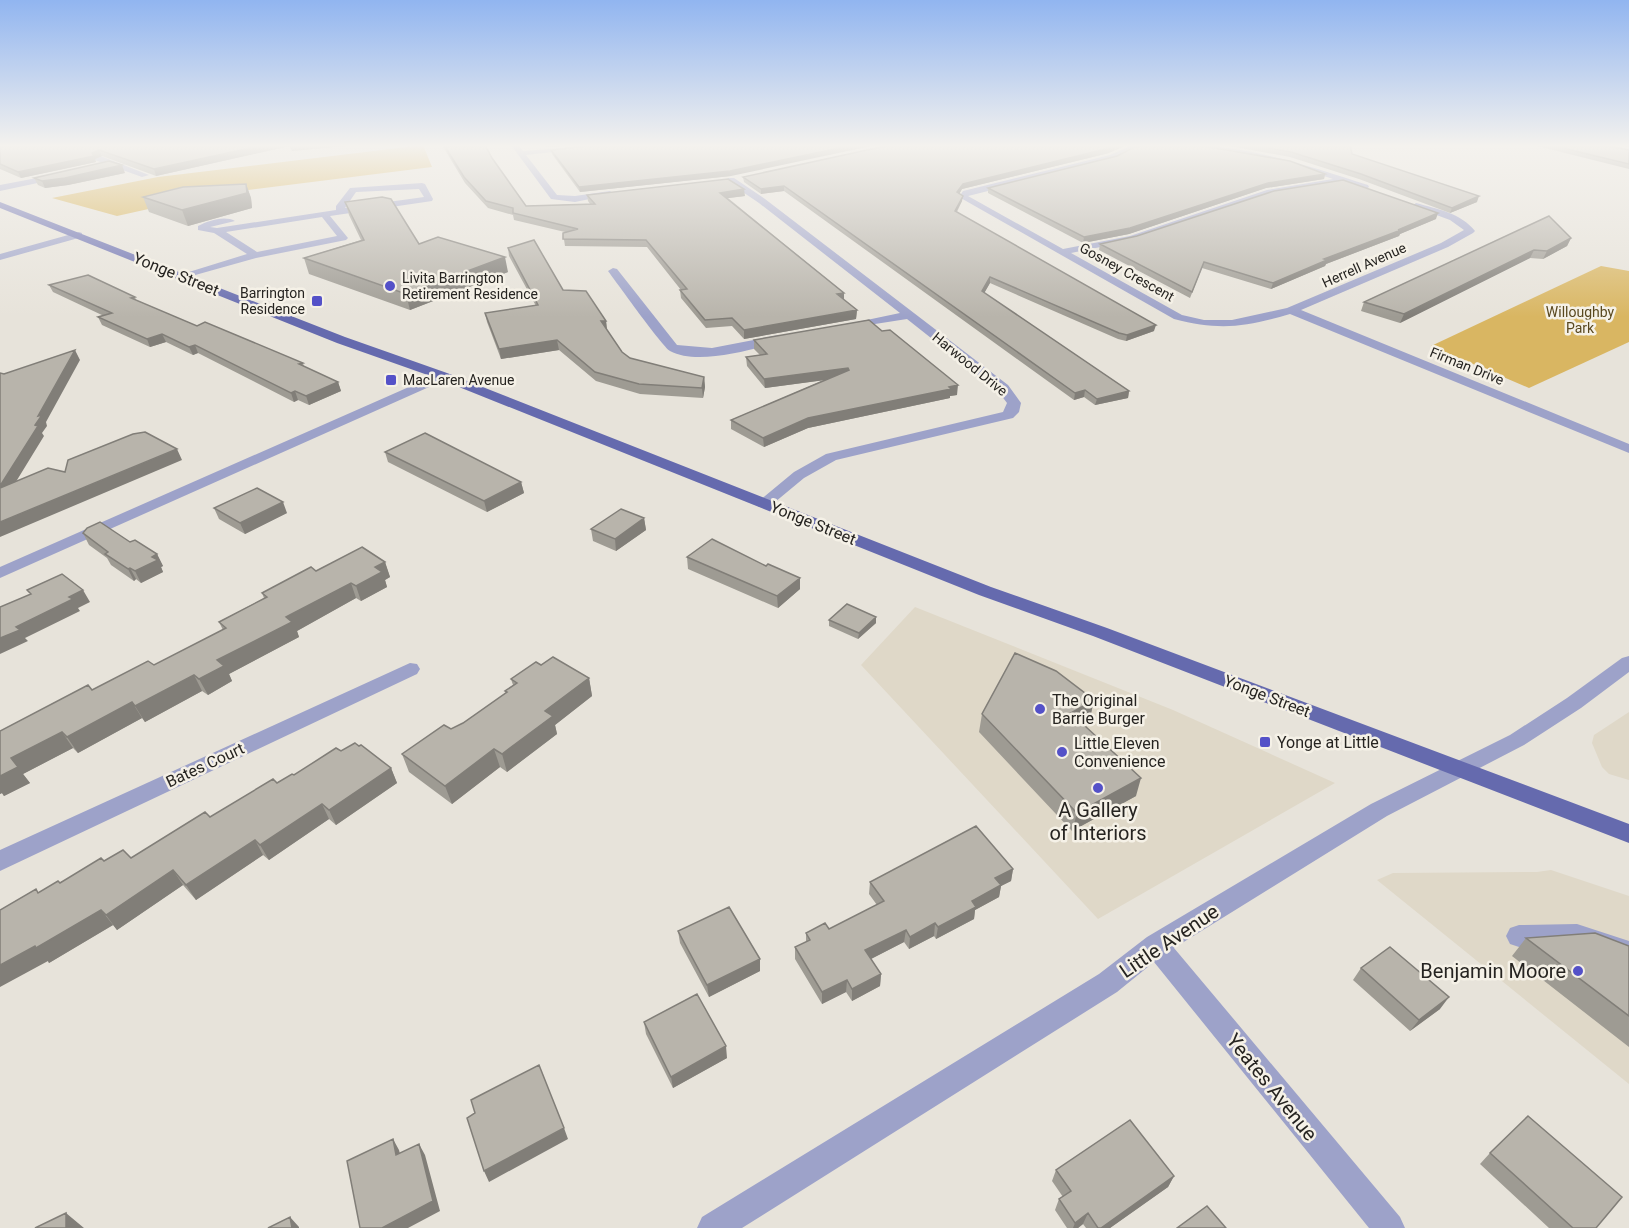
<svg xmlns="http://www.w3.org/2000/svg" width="1629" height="1228" font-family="Roboto,sans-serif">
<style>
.built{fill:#dfd8c8}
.green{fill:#d9b662}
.forest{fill:#d5ae4b}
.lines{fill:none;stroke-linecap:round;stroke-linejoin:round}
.minor{fill:#9da2c9;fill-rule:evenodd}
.major{fill:#656aae;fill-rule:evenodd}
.wall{fill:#9e9b93}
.shaded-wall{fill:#817e78}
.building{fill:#b8b4ab;stroke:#817e78;stroke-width:1.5}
.poi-dot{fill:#5451c8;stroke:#f5f1e7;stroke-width:2}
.labels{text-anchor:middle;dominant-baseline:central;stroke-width:5;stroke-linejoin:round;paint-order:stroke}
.far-street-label{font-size:14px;fill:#262421;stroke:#f5f1e7}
.far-poi-label{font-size:14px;fill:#262421;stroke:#f5f1e7;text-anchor:start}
.far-park-label{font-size:14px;fill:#59481f;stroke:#f5f1e7}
.street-label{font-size:16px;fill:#262421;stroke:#f5f1e7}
.poi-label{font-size:16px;fill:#262421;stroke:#f5f1e7;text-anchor:start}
.near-poi-label{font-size:20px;fill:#262421;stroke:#f5f1e7}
.near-street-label{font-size:20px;fill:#262421;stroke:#f5f1e7}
</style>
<rect width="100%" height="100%" fill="#e7e3da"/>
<!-- built -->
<path class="built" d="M915,607L1173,710L1335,783L1098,919L861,665Z
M1629,712V780L1609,774L1602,767L1592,743L1594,735Z
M1551,870L1629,896V1084L1377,880L1393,873L1537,872Z"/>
<!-- green -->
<path class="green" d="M1601,266L1629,271V342L1529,388L1431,346Z"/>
<!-- forest -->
<path class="forest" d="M423,145L432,167L216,194L117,216L52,198L158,177Z"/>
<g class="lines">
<!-- minor -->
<path class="minor" d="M511,145H519L523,151L602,145L598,147L526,155L557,195L575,196L610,191L614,194L575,202L551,199Z
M1132,145H1142L1116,159L968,196L1063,249L1130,236L1267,190L1333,179L1281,162L1185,145C1248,145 1309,166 1368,185L1369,187L1365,190L1342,182L1272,194L1135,240L1071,253L1182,315L1204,320H1232L1287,308L1441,243L1464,230L1450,220L1412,206L1416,203C1437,209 1461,213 1475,231L1473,233L1448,247L1301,310L1629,444V453L1290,314C1246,327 1220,331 1174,319L959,197L963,191L1110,155Z
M92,155H98L149,175L142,177L92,159Z
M58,174H61V178L0,191V185Z
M728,178H734L765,199L1008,385L1021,403L1019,412L1013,418L836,460L804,478L769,507H759L756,504L759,501L794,472L826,454L1003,412L1007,403L998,391L907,319L843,329V325L900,313L759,203L728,182Z
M422,183L425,184L433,199L432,201L330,216L348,238L346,240L256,258L181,279L176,276L247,254L214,233L198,230V226C208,221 224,215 235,221L210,227L217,228L336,210V206L350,188ZM419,189L424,197L345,208L356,192ZM322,217L337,236L257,252L226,232Z
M79,232L82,233V237L0,260V254Z
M613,268L617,269L677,345L712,348L779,335L785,339L779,343C750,349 698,366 670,351C662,346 617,283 608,271Z
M443,372L449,376L447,379L0,578V567Z
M1629,656V672L1581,708L1524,745L1387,816L1174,948L1400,1217L1405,1228H1369L1154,962L1117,992L742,1228H697L702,1217L1099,974L1147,937L1371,804L1510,735L1567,698L1622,658Z
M410,663L417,664L420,669L417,674L0,871V850Z
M1577,924L1629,941V963L1577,946L1519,947L1510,944L1506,936L1510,928L1519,925Z"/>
<!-- major -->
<path class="major" d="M1602,145L1629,149V153L1603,147Z
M0,202L345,337L447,373L991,587L1107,628L1629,824V843L1093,636L979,595L439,379L337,343L0,208Z"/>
</g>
<!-- wall -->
<path class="wall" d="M0,145H355L292,151L290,146L156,176L102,156L95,159L96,162L21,178L0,169Z
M442,145H485L492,158L526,206L590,204L588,201L587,195L745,196L728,198L844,293V300L857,310L856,319L744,339L732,326L706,328L681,298L680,290H681L647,247L565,246L563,233L565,232L514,220L513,215L488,208L465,183Z
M1224,145H1350L1352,154L1477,202L1450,213L1359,179L1290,157Z
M1533,145H1604L1629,150V169Z
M1617,145H1629V147Z
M551,150L731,176L580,192L552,154Z
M1109,153L962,189L959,194L962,201L957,212L1154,331L1126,341L1118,339L990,283L984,293L1129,391L1128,398L1095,405L1084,397L1074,400L784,191L761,194L744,182L743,177Z
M1117,156L1325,174L1324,179L1266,188L1129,234L1083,243L988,193V188Z
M125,173L68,185L45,188L38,185L34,178Z
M246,184L251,198L252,208L188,226L149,212L143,197Z
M345,202L419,244L508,272L410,310L309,274L304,258L361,240L349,215Z
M1436,219L1400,234L1399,236L1326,264L1325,266L1271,289L1202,268L1190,298L1099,250L1100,244Z
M1571,238L1567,246L1543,259L1530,258L1400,323L1361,311L1364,302Z
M508,248L563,290L606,321L607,330L622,352L630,358L704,377L705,387L703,398L640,394L596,381L559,350L501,359L487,322L485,313L536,306L509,256Z
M49,285L135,297L136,300L197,326L303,363L304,367L338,382L341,391L309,405L298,400L294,402L198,353L193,355L166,342L150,347L102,325L98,317L104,316L53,292Z
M754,340L957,395L950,396V398L808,428L764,447L731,429V420L824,380L765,388L747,366L746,357L760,355L754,349Z
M385,452L521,482L524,493L487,512L388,462Z
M214,508L287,513L245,534L219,519Z
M644,518L646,530L616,551L593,541L591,529Z
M83,533L130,542L157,554L163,566L161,567L163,572L141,583L136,579L134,581L111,565L107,558L89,545Z
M687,557L766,566L800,578V589L778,608L688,569Z
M385,562L390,577L385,580L387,587L361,601L356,598L297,631L299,637L229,674L232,681L208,695L202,691L145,722L142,718L78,753L73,748L23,774L30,783L4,796L2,793L0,794V731L92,690L154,665L223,630L219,622L264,598L262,593L316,571Z
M829,620L876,623L858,639L829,626Z
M541,665L589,678L592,696L555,725L557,734L507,772L500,767L452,804L409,772L402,754L463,723L506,693L505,691L513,685L511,679Z
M1094,700L1090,718L1082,723L1136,796L1072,831L979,732L982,714Z
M341,751L391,768L397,783L336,825L329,819L269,860L263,855L196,900L183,885L117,930L113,925L49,963L48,961L36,889L38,893L104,861L131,858L210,817Z
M1013,869L1011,881L1001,886L999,897L975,910L974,919L936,939L934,936L909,949L904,942L871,959L881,974L880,986L852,1001L846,992L822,1004L795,959V947L806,942V933L829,929L877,905L869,894L870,882Z
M678,931L760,959V971L709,997L680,943Z
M1526,938L1629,946V1047L1512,956Z
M1361,968L1440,1009L1410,1031L1353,980Z
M644,1022L727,1058L673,1088L646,1034Z
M1490,1153L1596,1228H1549L1480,1164Z
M1056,1170L1174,1176L1168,1187L1110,1228H1086L1083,1224L1078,1228H1067L1055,1210L1059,1199L1063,1197L1052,1181Z"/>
<!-- shaded-wall -->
<path class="shaded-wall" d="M264,145H355L292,151L290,146L156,176L154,169Z
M546,145H577L546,147Z
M854,145H876L731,176L580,192L579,187Z
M1117,145H1127L1109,153L962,189L957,198V192L963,184Z
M99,150L102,156L95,159L96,162L21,178L18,172L92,153Z
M122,165L125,173L68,185L45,188L42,181Z
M1325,174L1324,179L1266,188L1129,234L1083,243L1084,237L1268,183Z
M246,184L251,198L252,208L188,226L182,210Z
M784,186V191L761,194V189Z
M744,189L745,196L721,199L720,193Z
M963,196L962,201L954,216L955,211Z
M1479,196L1477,202L1450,213L1452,208Z
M1438,213L1436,219L1400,234L1399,236L1326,264L1325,266L1271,289L1273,283L1324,259Z
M1571,238L1567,246L1543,259L1547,251Z
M1534,250L1530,258L1400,323L1404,314Z
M505,257L508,272L410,310L406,294Z
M990,277V283L982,297V291Z
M844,293V301L837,294Z
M857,310L856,319L744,339V330Z
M601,321H606L607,330Z
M1156,325L1154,331L1126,341L1127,335Z
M162,334L166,342L150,347L147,339Z
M557,340L559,350L501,359L499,349Z
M195,345L198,353L193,355L189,347Z
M75,350L80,360L46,422L47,426L42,433L44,436L6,498L0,489V486L35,425L38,416Z
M848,368V377L765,388L764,379Z
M704,377L705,387L703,398L702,388Z
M338,382L341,391L309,405L306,396Z
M958,385L957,395L950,396V398L808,428L764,447L763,438L808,418Z
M1085,390L1084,397L1074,400L1075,393Z
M295,391L298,400L294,402L291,393Z
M1129,391L1128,398L1095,405L1097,399Z
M177,449L182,460L0,537V522Z
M521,482L524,493L487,512L484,501Z
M283,502L287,513L245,534L240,523Z
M644,518L646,530L616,551L615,539Z
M157,554L163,566L161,567L163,572L141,583L135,571L152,557Z
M385,562L390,577L385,580L387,587L361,601L356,586L375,567Z
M130,568L136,579L134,581L128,569Z
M800,578V589L778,608L777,596Z
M351,583L356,598L297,631L299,637L229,674L232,681L208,695L199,679L217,660L286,617Z
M83,590L90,602L78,608L80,611L25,638L28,641L0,654V638L16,627L69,597Z
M876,617V623L858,639L859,633Z
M194,675L202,691L145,722L135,706Z
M589,678L592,696L555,725L557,734L507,772L502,754L545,711Z
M1094,700L1090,718L1067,731L1071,713Z
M132,702L142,718L78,753L67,737Z
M62,732L73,748L23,774L30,783L4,796L2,793L0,794V776L11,758Z
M494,749L500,767L452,804L445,786Z
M391,768L397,783L336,825L329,810Z
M1141,778L1136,796L1072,831L1077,813Z
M322,804L329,819L269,860L260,845Z
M255,840L263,855L196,900L186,885Z
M1013,869L1011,881L1001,886L999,897L975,910L974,919L936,939L938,927L972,901L995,878Z
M173,870L183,885L117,930L106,915Z
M101,910L113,925L49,963L48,961L0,987V965Z
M935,923L934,936L909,949L910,937Z
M906,930L904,942L865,962V950Z
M760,959V971L709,997L707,985Z
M881,974L880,986L852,1001V989Z
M847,980L846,992L822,1004V992Z
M1449,997L1440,1009L1410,1031L1419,1020Z
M726,1046L727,1058L673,1088L671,1077Z
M564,1128L568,1139L489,1182L484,1171Z
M393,1139L399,1150L403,1166L396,1155Z
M419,1144L425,1155L440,1211L408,1228H382Z
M1174,1176L1168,1187L1110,1228H1101Z
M66,1213L84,1228H66Z
M1088,1213L1083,1224L1078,1228H1073L1075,1223Z
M290,1217L299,1227V1228H292Z"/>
<!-- building -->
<path class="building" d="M0,145H264L154,169L99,150L92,153L94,156L18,172L0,164Z
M444,145H485L492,158L526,206L595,204L587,195L728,179L744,189L720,193L844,293L837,294L857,310L744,330L732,318L705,320L680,290L687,289L646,240L563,239V233L578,229L513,213V208L486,201L464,177Z
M595,145H854L730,171L579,187L551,150Z
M890,145H1117L1110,148L963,184L957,192L963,196L955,211L1156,325L1127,335L1119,333L990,277L982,291L1129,391L1097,399L1085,390L1075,393L784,186L761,189L743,177Z
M1139,145H1198L1290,161L1325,174L1268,183L1130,228L1084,237L988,188L1117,156Z
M1250,145H1350L1352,154L1479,196L1452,208L1361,174L1291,152Z
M1550,145H1604L1629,150V164Z
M109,161L122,165L65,178L42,181L34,178Z
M1343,180L1438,213L1398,230H1401L1324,259L1327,260L1273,283L1204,262L1192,292L1100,244L1137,236L1274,191Z
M246,184L247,193L182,210L143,197L183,187Z
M382,197L391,199L419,244L438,237L505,257L406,294L304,258L364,240L345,202Z
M1549,216L1571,238L1547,251L1534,250L1404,314L1364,302Z
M534,240L563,290L586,291L606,321H601L622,352L630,358L704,377L702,388L639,384L595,372L557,340L499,349L485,313L538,305L508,248Z
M88,275L135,297L131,298L197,326L205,322L303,363L299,364L338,382L306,396L295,391L291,393L195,345L189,347L162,334L147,339L98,317L112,313L49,285Z
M869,320L882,331L890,330L958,385L949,387L951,389L808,418L763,438L731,420L849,370L848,368L764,379L746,357L767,354L754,340Z
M75,350L38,416L42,415L35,425L38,426L0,486V373L4,374Z
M145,432L177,449L0,522V488L48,468L65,472L68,460L133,434Z
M425,433L521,482L484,501L385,452Z
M257,488L283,502L240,523L214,508Z
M621,509L644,518L615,539L591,529Z
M100,522L130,542L135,540L157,554L152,557L158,560L135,571L130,568L128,569L105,554L108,552L83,533L87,528Z
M712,539L766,566L768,564L800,578L777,596L687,557Z
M362,547L385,562L375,567L382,572L356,586L351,583L286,617L292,622L217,660L224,666L199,679L194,675L135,706L132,702L67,737L62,732L11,758L18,767L0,776V731L88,685L92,690L148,661L154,665L226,628L219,622L267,597L262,593L311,567L316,571Z
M62,574L83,590L69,597L73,599L16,627L20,630L0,638V607L31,594L27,590Z
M847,604L876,617L859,633L829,620Z
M1015,653L1056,671L1094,700L1071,713L1141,778L1077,813L982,714Z
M553,657L589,678L545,711L553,716L502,754L494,749L445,786L402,754L444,725L451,729L463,723L507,692L505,691L517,683L511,679L536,662L541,665Z
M355,743L359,746L361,745L391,768L329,810L322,804L260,845L255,840L186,885L173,870L106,915L101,910L36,948L35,946L0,965V910L36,889L38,893L58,881L60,883L101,858L104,861L123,850L131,858L205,812L210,817L273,779L277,783L292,774L294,775L336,748L341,751Z
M976,826L1013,869L995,878L1001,885L972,901L976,907L938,927L935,923L910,937L906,930L865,950L881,974L852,989L847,980L822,992L795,947L810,940L806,933L825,923L829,929L884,901L870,882Z
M729,907L760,959L707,985L678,931Z
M1595,933L1629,946V1016L1526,938Z
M1390,947L1449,997L1419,1020L1361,968Z
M697,994L726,1046L671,1077L644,1022Z
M539,1065L564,1128L484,1171L467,1118L475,1113L471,1100Z
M1528,1116L1622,1197L1596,1228H1573L1490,1153Z
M1130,1120L1174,1176L1101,1228H1098L1088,1213L1075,1223L1059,1199L1071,1191L1056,1170Z
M393,1139L396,1155L419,1144L433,1201L382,1228H360L347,1161Z
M1207,1206L1226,1228H1177Z
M66,1213V1228H35Z
M290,1217L292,1228H268Z"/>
<!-- sky -->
<linearGradient id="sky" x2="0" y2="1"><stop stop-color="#91b5f0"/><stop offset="0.46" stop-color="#f4f2ee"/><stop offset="1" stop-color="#f4f2ee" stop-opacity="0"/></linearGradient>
<rect width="1629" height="317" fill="url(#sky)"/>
<!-- markers -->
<g class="poi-dot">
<circle cx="390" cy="286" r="6"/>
<rect x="311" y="295" width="12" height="12" rx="3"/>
<rect x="385" y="374" width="12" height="12" rx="3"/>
<circle cx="1040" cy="709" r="6"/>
<rect x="1259" y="736" width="12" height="12" rx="3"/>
<circle cx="1062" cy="752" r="6"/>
<circle cx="1098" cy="788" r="6"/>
<circle cx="1578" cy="971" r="6"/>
</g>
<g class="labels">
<!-- far-street labels -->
<g class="far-street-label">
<text transform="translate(1364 265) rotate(-24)">Herrell Avenue</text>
<text transform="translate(1127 272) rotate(29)">Gosney Crescent</text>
<text transform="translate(970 364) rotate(39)">Harwood Drive</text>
<text transform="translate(1467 366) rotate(22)">Firman Drive</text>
</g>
<!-- far-poi labels -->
<g class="far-poi-label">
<text x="402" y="278">Livita Barrington<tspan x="402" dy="16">Retirement Residence</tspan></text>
<text x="305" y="293" text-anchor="end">Barrington<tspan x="305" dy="16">Residence</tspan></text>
<text x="403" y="380">MacLaren Avenue</text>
</g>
<!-- far-park labels -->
<g class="far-park-label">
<text x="1580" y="312">Willoughby<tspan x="1580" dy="16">Park</tspan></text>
</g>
<!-- street labels -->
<g class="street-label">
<text transform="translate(176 274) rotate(22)">Yonge Street</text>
<text transform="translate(813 523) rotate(22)">Yonge Street</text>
<text transform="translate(1267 696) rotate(21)">Yonge Street</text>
<text transform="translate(205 765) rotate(-25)">Bates Court</text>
</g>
<!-- poi labels -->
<g class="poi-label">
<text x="1052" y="700">The Original<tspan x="1052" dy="18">Barrie Burger</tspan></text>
<text x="1277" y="742">Yonge at Little</text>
<text x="1074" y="743">Little Eleven<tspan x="1074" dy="18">Convenience</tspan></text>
</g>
<!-- near-poi labels -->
<g class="near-poi-label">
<text x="1098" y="810">A Gallery<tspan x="1098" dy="23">of Interiors</tspan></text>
<text x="1566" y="971" text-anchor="end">Benjamin Moore</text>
</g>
<!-- near-street labels -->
<g class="near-street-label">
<text transform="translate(1169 941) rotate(-34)">Little Avenue</text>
<text transform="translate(1272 1087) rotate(51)">Yeates Avenue</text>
</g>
</g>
</svg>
